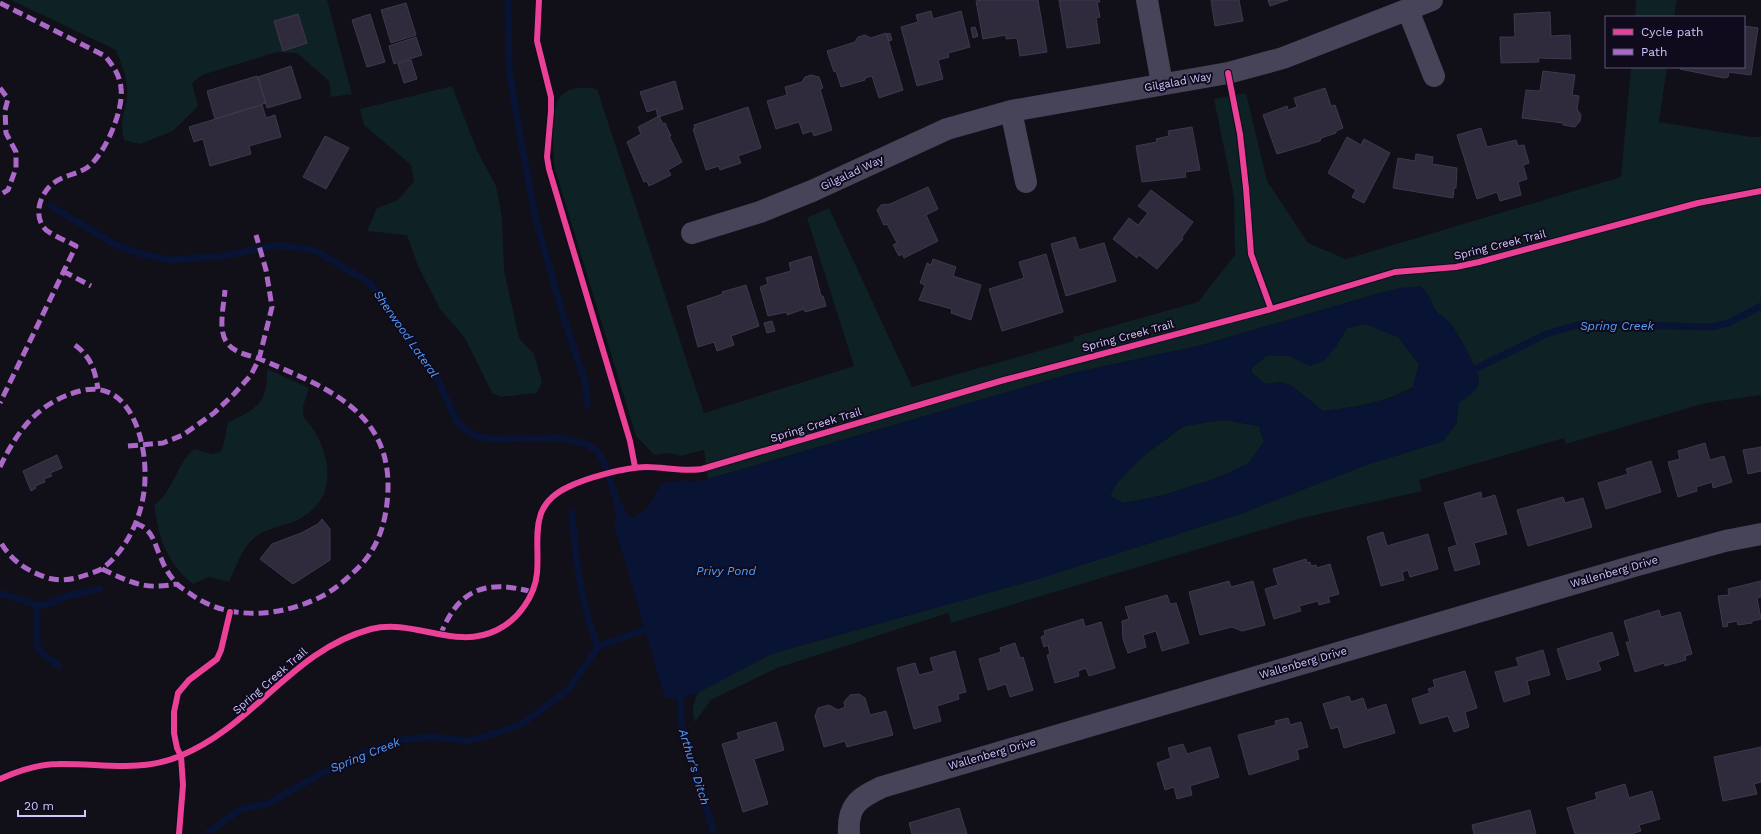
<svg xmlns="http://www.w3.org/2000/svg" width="1761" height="834" font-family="'Work Sans',sans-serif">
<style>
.green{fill:#0e2124}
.water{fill:#091435;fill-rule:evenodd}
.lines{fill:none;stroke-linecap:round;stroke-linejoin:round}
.stream{stroke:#091435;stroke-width:7}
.building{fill:#2f2b3c;stroke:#3e394d}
.minor{stroke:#474359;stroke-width:22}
.quiet{stroke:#ac68c9;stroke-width:5;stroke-dasharray:10 5;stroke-linecap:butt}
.cycleway-casing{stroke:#100b1c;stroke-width:8}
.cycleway{stroke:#ea4096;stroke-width:6}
.labels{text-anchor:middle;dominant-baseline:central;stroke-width:4;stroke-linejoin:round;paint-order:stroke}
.street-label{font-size:11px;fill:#d2c6ff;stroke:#100b1c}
.water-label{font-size:12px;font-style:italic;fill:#549fff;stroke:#100b1c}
</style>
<rect width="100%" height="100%" fill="#110f18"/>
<!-- green -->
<path class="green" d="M11,0H327L352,94L331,97L329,81L297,53L277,52L202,75L192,83L198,106L173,131L140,144L124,140C119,120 125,115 127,96C129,81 121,64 116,50Z
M1636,0H1677L1674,17H1635Z
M1631,67H1667L1659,122L1752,137H1761V395L1705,403L1566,444L1564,438L1419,480L1422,491L1302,518L951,623L948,613L777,668L711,700L695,722C691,711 693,702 699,692L771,654L1038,579L1243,513L1363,466L1443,441L1456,424L1459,403C1466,397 1478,391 1479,381C1481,373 1458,335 1453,327C1449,321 1442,317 1437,312C1430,304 1431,296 1421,287L1380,293L1202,345L1073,373L708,479L704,450L680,456L671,453L654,455L636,436L554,166C553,153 551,111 558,100C566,86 583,86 597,89L704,413L854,366L807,218L829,208L912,387L1074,341L1073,337L1198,302L1235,255L1234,197L1214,99L1246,93L1267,181L1308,243L1346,259L1621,177Z
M452,86L477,150L496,186L502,217L504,270L519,338L534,354L542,382L537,393L501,397L492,393L465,338L440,309L418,266L407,235L367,231L377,208L398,200L414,181L411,165L364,125L360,109Z
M1366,324L1398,337L1419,364L1413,387C1384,403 1356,407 1323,411L1292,386L1282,382L1265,384L1252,373V368L1266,356H1289L1310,366L1335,348L1347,328Z
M267,369L309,388L303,407L304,418C321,435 333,467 325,491C322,501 312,511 303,517C290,526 271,526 258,535C243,545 236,566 229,582L209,577L193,584C174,569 163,550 158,527C156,519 156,512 154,505C174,491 176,464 194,449L212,454L220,452L223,447L228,422C257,408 268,404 267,369Z
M1224,420L1259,426L1264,442L1248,464L1214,479L1164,495L1124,503L1110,496L1117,483L1142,457L1184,426Z"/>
<!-- water -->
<path class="water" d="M1421,286C1431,296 1431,304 1437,312C1442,317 1449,321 1453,327C1458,335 1481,373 1479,381C1478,391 1466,397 1459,403L1456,424L1443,441L1363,466L1243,513L1038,579L771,654L699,692L681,699L665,698L614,525L616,516L613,507L623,504L627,514L632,517C648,512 654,497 662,483L688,480L692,482L708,479L1073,373L1202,345L1380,293L1399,288ZM1366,324L1398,337L1419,364L1413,388C1384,403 1356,407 1323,411L1292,386L1282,382L1265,384L1252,373V368L1266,356H1289L1310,366L1324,361L1335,348L1347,328ZM1224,420L1259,426L1264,442L1248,464L1214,479L1164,495L1124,503L1110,496L1117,483L1142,457L1183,426Z"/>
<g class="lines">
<!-- stream -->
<path class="stream" d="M508,0L509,70L523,152L535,216L564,319L586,385L587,405
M51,206L116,245L141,254L171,260L223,256L278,245L314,250L370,283L384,301L411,344L427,364L439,382L457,422L463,428L479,437L492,439L562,438L586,444L597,451L603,460L618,505
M1477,368L1546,334L1581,324L1712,327L1728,323L1761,306
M572,513C575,558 581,604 598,647
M0,593L37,605H45L67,596L99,589
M37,605V646L43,654L59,666
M681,699V722L714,834
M206,834L241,809L267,804L326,771L369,751L400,740L432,737L468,741L506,730L523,723L568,690L598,647L645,629"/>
</g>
<!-- building -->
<path class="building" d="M983,0H1038L1047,52L1020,56L1017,38L1006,39V35L983,39L976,1Z
M1059,0H1099L1100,2H1097L1100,17L1096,18L1100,43L1067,48Z
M1211,0H1239L1243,21L1215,26Z
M1268,0H1288L1270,6Z
M406,3L416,35L391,43L381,10Z
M931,11L933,19L961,11L970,47L948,53L949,57L938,60L943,79L917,86L901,27L918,22L916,15Z
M1550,12L1551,36L1570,35L1571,59L1538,58L1539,62L1501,63L1500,37H1515L1514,14Z
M298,14L307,43L283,51L274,21Z
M370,14L385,62L367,67L352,20Z
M1744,26L1758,28L1751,75L1729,72L1728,77L1724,78L1680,69L1681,67H1744Z
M975,27L978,36L973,38L971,28Z
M886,33L903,90L879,98L872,76L865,78V80L841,87L836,71L834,72L827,51L855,42L858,37L865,35L871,38Z
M890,33L892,40L889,41L887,34Z
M416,37L422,55L394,64L389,46Z
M411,60L417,79L404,83L398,64Z
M291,66L301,98L267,108L258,77Z
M1543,71L1575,75L1572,95L1579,96L1577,109L1581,115L1580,121L1575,127L1563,125V123L1522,118L1526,90L1540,91Z
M811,75L819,77L823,88L820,89L832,130L814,136L812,131L803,134L799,122L776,129L767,101L787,95L785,87L802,82L805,77Z
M257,76L266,103L215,119L207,91Z
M675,81L683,109L658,117L656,109L647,112L640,92Z
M1325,88L1331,106L1335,105L1343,128L1336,131V133L1321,138L1320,141L1277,154L1263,115L1287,106L1288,110L1297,107L1294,98Z
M262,105L266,118L275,115L281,137L249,146L251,154L210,166L203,139L194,142L189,127Z
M748,107L761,148L738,156L741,163L720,170L719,166L706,170L693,129H695L694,125Z
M659,116L663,124L665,123L671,136H669L682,162L668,170L671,175L649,186L647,181L644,182L627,142L641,134L638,127Z
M1192,127L1200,170L1185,172L1186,177L1142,182L1136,146L1157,142L1156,139L1169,136L1168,131Z
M1481,128L1487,147L1516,140L1518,146L1524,145L1529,163L1523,165L1527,179L1518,182L1521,195L1500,201L1497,192L1477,199L1457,135Z
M325,136L349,148L326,189L303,177Z
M1347,137L1361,145L1364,139L1390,153L1364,203L1352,197L1356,190L1328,173Z
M1416,154L1433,157L1432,164L1457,168L1456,188H1454L1453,198L1393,188L1398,158L1415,161Z
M928,187L938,209L926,215L938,241L904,258L902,254L899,256L893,245L897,243L887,224L884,225L877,210L881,205L890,204Z
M1151,190L1193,222L1182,237L1183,239L1157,269L1139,255L1137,258L1113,239L1129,218L1138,225L1148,213L1138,206Z
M1075,237L1079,250L1104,243L1116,281L1066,296L1051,244Z
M1046,254L1063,312L1002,331L989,289L1024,278L1019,262Z
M811,256L821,296H823L826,306L805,312L804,309L787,315V312L768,316L760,287L768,284L766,278L791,271L789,263Z
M933,259L956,267L953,276L981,285L971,320L951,313L952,309L919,300L925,285L920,283L927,263L931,265Z
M746,285L759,326L731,336L734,345L717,351L714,342L698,347L687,306L723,294L722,292Z
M772,321L775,331L767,333L764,323Z
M1705,443L1710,460L1724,456L1732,482L1713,488L1712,482L1696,487L1697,491L1678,497L1668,462L1680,459L1678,451Z
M1761,447V471L1748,474L1743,450Z
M57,455L62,468L50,473L52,476L44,479L45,482L35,486L36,488L31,491L23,471Z
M1651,461L1661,492L1606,509L1598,483L1628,474L1626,469Z
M1481,492L1482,499L1495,495L1507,534L1474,543L1480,564L1455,571L1448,548L1457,545L1444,503Z
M1563,497L1565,503L1583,498L1592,527L1528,546L1517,510Z
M322,519L330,529V560L293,584L260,559L272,544L301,533L318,524Z
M1383,532L1387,546L1428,534L1438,569L1410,577L1408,570L1402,572L1404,580L1381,586L1367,537Z
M1306,559L1307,563L1310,562L1311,566L1316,565L1317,568L1330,564L1339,594L1328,597L1330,602L1319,605L1318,601L1299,606L1301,611L1274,619L1265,589L1278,585L1273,569Z
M1229,581L1231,587L1253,581L1265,625L1242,631L1232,627L1200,635L1189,592Z
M1761,581V597L1757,598L1761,619L1752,621V623L1738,625L1737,621L1727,623L1728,626L1723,627L1718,596L1729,595L1728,589Z
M1167,595L1170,604L1176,603L1189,643L1162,651L1156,631L1143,635L1146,647L1128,653L1123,639L1122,621L1129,619L1125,607Z
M1659,610L1661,617L1680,612L1692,654L1685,656L1686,660L1665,666L1664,663L1635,672L1626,642H1630L1624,621Z
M1083,619L1085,627L1101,622L1115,668L1089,676L1086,668L1078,671L1079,676L1055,683L1047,655H1050L1048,645L1044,647L1041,637L1045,635L1044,631Z
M1612,632L1619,655L1598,662L1601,670L1567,680L1557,649Z
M1015,643L1020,658L1023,657L1033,690L1010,697L1006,684L988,690L979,659L1001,652L1000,648Z
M1543,650L1550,675L1527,681L1530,694L1504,702L1495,672L1519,666L1516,658Z
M955,651L966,692L958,694L959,699L937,706L941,721L914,729L897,668L915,663L919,675L934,671L930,658Z
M1465,671L1477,708L1465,712L1469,727L1454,732L1448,716L1420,724L1412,699L1430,693L1428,689L1435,687L1433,680Z
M859,694L865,698L870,715L886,711L893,735L847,747L845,741L824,747L815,716L818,708L829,705L838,710L845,707L844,702L850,695Z
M1349,696L1351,702L1363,698L1367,710L1386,704L1395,733L1344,748L1338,727L1331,729L1323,704Z
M1288,718L1290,725L1301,722L1308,747L1297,750L1299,759L1249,775L1238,735L1276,725L1275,721Z
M776,722L784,750L754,759L768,804L743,812L722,744L739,739L737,733Z
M1183,744L1187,754L1210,747L1219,777L1190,786L1192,795L1177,799L1174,787L1165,790L1157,763L1171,758L1168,748Z
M1761,747V782L1754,784L1757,794L1723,801L1714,757Z
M1625,784L1629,798L1652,791L1660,819L1639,825L1641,831L1631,834H1575L1567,808L1597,799L1595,793Z
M959,808L967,834H912L909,823Z
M1530,810L1536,834H1474L1472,825Z"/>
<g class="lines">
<!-- minor -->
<path class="minor" d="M1147,0L1162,84
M1408,10L1434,76
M1011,111L1026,182
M692,233L760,212L812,191L947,129L1011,111L1228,73L1283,58L1432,0
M849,834C847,805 859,798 882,787L1634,566L1725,541L1761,534"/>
<!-- quiet -->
<path class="quiet" d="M0,3L105,56C113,65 120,76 121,88C124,110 105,154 88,167C78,174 65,175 55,182C40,192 32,216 46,230C54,236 67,241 76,246L0,403
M0,88L8,99L5,110L6,133L16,152V168L8,190L0,195
M63,271L91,286
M75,345C91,357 95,370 98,389
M128,446L163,443L183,435L214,413L234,394L251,375L259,359L272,307L266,270L256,235
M0,467C18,429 39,402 80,391C130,378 146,440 145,477C145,510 129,548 103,568C99,571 92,573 86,575C74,579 62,582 48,578C27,571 11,561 0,541
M135,523C139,525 143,526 146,529C154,536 156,548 161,558C164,567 170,576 176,583C180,588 187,591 192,595C228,620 275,617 314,600C331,593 346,580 359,567C380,546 387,518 388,489C390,409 322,386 260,359C250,355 236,354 228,344C217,332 224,305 225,290
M102,569C132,583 144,590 177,584
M440,636C458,589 485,579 532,592"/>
<defs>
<path id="cycleway" d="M539,0L537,41L551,97V111L547,157L549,169L630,441L635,467
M1228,73L1240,134L1246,188L1251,254L1271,309
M0,779C18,771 38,764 58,764C100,763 140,773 180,756C254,726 292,650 371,629C414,618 455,651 497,630C518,620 535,596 537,573C540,539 527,506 568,487C586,478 626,467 646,467C665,467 683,472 702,469L1004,380L1271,309L1395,272L1456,267L1479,262L1698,203L1761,191
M179,834L183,785L181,756L177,748L174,733V712L178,693L189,680L217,659L221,650L230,612"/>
</defs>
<!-- cycleway casing -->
<use href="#cycleway" class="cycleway-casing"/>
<!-- cycleway -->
<use href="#cycleway" class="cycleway"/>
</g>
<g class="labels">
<!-- street labels -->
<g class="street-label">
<text transform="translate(1178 82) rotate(-10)">Gilgalad Way</text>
<text transform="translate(852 173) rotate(-25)">Gilgalad Way</text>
<text transform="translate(1500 245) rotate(-14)">Spring Creek Trail</text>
<text transform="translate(1128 336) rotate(-15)">Spring Creek Trail</text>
<text transform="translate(816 425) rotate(-17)">Spring Creek Trail</text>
<text transform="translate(1614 572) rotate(-16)">Wallenberg Drive</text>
<text transform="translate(1303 663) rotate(-16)">Wallenberg Drive</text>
<text transform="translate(270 681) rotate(-41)">Spring Creek Trail</text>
<text transform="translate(992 754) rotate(-16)">Wallenberg Drive</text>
</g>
<!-- water labels -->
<g class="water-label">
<text x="1617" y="326">Spring Creek</text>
<text transform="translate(406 334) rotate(55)">Sherwood Lateral</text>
<text x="726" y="571">Privy Pond</text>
<text transform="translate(365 755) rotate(-22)">Spring Creek</text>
<text transform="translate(694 767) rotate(73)">Arthur's Ditch</text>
</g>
</g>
<!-- legend -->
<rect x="1605" y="16" width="140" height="52" fill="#100b1c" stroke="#5e5677"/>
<rect x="1613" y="29" width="20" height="6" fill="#ea4096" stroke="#5e5677"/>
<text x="1641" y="36" font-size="12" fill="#d2c6ff">Cycle path</text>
<rect x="1613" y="49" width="20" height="6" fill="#ac68c9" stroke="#5e5677"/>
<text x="1641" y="56" font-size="12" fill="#d2c6ff">Path</text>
<!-- scale -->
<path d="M18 810v6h67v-6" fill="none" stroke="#d2c6ff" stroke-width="2"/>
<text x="24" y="810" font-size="12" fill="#d2c6ff" stroke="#100b1c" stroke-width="3" paint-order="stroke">20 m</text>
</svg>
